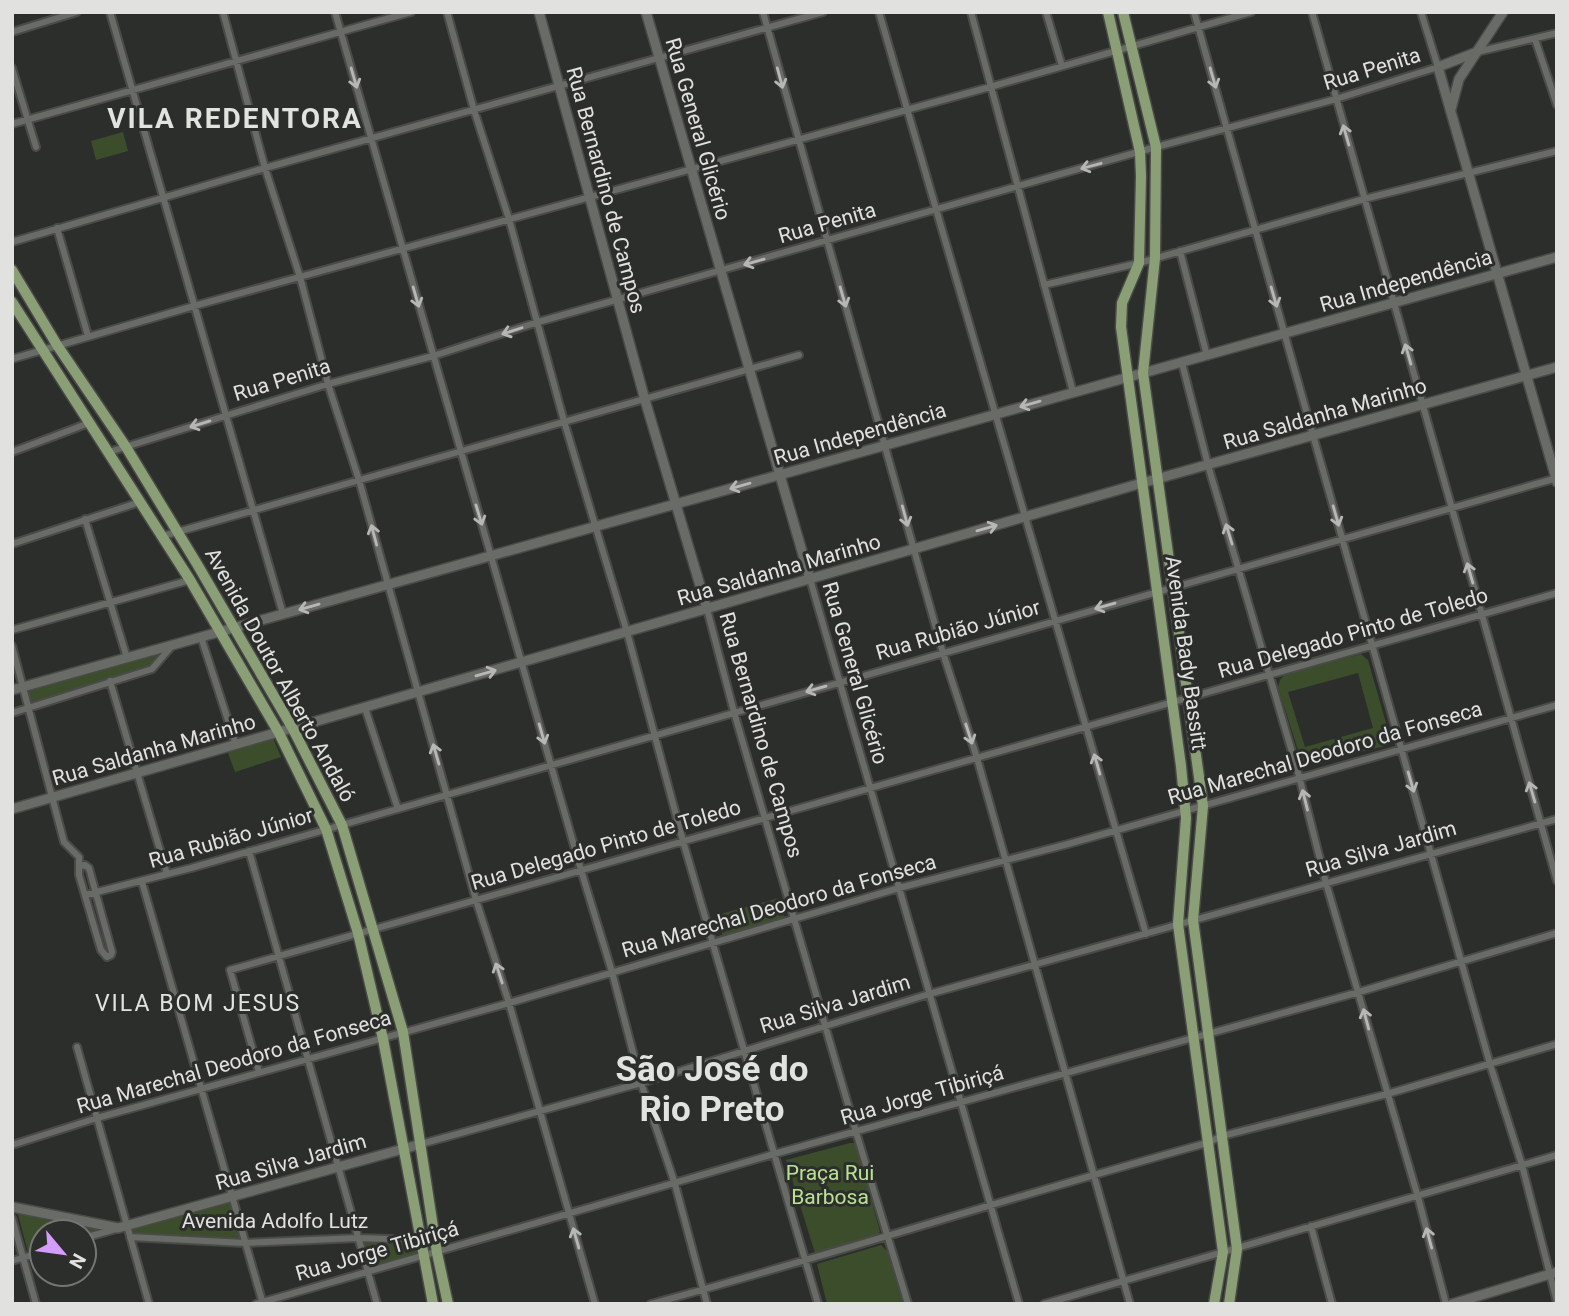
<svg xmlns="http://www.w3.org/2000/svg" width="1569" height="1316" font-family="Roboto,sans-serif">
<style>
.green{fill:#3c4d2c;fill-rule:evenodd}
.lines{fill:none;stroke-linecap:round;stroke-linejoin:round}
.street-casing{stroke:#4a4b48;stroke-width:10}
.secondary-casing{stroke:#4a4b48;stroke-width:12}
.primary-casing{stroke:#4a4b48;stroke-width:13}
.street{stroke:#696b67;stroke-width:6}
.secondary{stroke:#696b67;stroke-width:9}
.primary{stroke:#8b9f77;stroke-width:10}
.oneway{stroke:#b7b8b6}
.labels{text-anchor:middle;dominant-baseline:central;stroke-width:6;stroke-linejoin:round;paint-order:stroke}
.street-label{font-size:21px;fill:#e1e2e0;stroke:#2c2e2b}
.park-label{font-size:21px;fill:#bae295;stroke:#2c2e2b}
.neighbourhood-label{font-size:23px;letter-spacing:2px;fill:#e1e3df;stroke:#2c2e2b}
.district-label{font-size:28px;font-weight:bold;letter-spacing:2px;fill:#e1e3df;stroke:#2c2e2b}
.town-label{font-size:35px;font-weight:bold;fill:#e1e3df;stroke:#2c2e2b}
</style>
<rect width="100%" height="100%" fill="#2c2e2b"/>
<!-- green -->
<path class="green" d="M123,132L128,151L96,160L91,141Z
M168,649L152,667L30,705L25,689Z
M1361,654L1368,660L1390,737L1389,743L1385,746L1303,766L1278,687L1280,680L1284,675ZM1358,673L1373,728L1305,747L1288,692Z
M273,738L281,757L235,772L227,750Z
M779,898L785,919L723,937L717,915Z
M850,1143H855L857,1147L880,1232L877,1235L815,1253L786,1160Z
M231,1201L244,1240L135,1234L132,1226Z
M17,1211L106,1229L84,1235V1232H42V1248L28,1252Z
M362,1242L415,1243L418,1256L370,1269Z
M881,1245L887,1251L903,1304H827L817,1264Z"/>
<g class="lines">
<defs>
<path id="street" d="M110,12L283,614
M223,12L265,168L300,277L328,384L359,480L476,900L509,1003L595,1304
M335,12L581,870L612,972L641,1083L675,1184L707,1304
M447,12L474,110L509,219L564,421L627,632L683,841L818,1304
M763,12L943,653L977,758L1130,1304
M879,12L1146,934
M971,12L1073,392
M1046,12L1062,66
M1194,12L1490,1064L1522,1165L1557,1302
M1312,12L1557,881
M12,32L77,12
M1535,39L1557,105
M1477,52L1557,33
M12,68L36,147
M12,124L411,12
M57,228L88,336
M12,242L265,168L823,12
M1180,251L1207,356
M1044,285L1139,263L1364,199L1557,151
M12,359L194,306L990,87L1251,12
M1182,363L1208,465L1299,776L1326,883L1418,1197L1446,1304
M12,452L89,423
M109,452L328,384L433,356L538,322L1156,147L1336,99L1438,67L1421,12
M85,519L127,658
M163,536L799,355
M12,544L140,502
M810,579L1019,1304
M707,609L734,712L856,1132L908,1304
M12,630L190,580
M201,637L236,745
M12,646L64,842L79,857V875L101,950L107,957L111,955L112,952L89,868L85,865L80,866
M110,681L167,874
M365,708L398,809
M12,713L152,669L171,647
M249,851L377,1304
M142,882L263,1304
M85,895L191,868L1557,478
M77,1047L149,1304
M259,1072L230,970L1557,593
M421,1144L641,1083L929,994L1557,819
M12,1145L97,1118L509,1003L899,888L1068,844L1557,705
M12,1218L36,1304
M1311,1226L1332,1304
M130,1237L245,1243L358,1238L420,1240
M84,1238L116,1229
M12,1261L42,1252
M256,1304L774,1154L1359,992L1557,933
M651,1304C838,1253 1021,1194 1207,1143L1222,1136L1387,1094L1557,1044
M1044,1304L1557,1155"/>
<path id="secondary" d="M539,12L645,400L707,609
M646,12L810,579
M1477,52L1438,67L1557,482
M1451,109L1459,79L1503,12
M12,690L1557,257
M12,809L1142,483L1557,367
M12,1207L118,1228L421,1144
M1452,1304L1557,1272"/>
<path id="primary" d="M1108,12L1140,152L1141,176L1139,263L1122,303L1121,327L1181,766L1186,818L1178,924L1223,1252L1214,1304
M1123,12L1156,147L1155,258L1143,373L1203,806L1193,920L1237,1249L1229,1304
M12,270L57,345L126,447L197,564L293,729L342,825L403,1032L437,1253L448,1304
M12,302L190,580L279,733L326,829L358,933L383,1039L433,1304"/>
</defs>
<!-- street casing -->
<use href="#street" class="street-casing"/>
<!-- secondary casing -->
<use href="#secondary" class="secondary-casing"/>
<!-- primary casing -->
<use href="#primary" class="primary-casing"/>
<!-- street -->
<use href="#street" class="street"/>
<!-- secondary -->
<use href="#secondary" class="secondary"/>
<!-- primary -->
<use href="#primary" class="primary"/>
</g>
<!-- one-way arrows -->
<defs><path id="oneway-shaft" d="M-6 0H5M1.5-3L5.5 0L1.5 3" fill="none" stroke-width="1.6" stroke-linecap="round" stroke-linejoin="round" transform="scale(1.75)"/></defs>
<g class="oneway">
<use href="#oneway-shaft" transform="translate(354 78) rotate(74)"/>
<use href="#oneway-shaft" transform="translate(780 78) rotate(75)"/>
<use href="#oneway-shaft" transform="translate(1213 78) rotate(74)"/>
<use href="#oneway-shaft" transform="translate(1346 135) rotate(-106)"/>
<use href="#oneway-shaft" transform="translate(1091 166) rotate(165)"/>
<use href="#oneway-shaft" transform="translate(754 262) rotate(164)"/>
<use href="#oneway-shaft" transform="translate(416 297) rotate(74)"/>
<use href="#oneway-shaft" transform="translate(843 297) rotate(74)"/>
<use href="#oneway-shaft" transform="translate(1274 297) rotate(74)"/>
<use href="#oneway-shaft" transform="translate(512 331) rotate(162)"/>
<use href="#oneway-shaft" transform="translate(1408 354) rotate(-106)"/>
<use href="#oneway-shaft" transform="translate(1030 404) rotate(164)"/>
<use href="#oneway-shaft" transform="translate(200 424) rotate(163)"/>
<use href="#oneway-shaft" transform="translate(740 486) rotate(164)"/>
<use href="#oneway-shaft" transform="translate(479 515) rotate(73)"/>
<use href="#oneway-shaft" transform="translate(905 516) rotate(75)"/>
<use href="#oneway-shaft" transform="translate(1336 516) rotate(74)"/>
<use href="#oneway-shaft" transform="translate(987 528) rotate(-16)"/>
<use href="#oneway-shaft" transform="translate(1229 534) rotate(-107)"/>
<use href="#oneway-shaft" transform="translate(374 535) rotate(-105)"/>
<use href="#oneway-shaft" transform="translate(1470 573) rotate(-106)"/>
<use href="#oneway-shaft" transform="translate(1105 606) rotate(164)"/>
<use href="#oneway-shaft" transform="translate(309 607) rotate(164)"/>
<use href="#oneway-shaft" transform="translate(486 673) rotate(-16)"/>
<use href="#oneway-shaft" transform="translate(816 689) rotate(164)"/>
<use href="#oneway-shaft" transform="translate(542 734) rotate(74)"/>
<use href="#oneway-shaft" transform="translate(969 734) rotate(72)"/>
<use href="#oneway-shaft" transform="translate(436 754) rotate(-106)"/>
<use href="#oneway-shaft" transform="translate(1097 764) rotate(-106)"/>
<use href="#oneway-shaft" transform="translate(1411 782) rotate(74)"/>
<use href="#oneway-shaft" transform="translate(1532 792) rotate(-106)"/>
<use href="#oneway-shaft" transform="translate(1305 800) rotate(-104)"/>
<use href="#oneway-shaft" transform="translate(499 973) rotate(-108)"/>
<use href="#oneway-shaft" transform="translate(1366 1019) rotate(-105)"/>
<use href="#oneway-shaft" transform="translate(576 1238) rotate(-106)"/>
<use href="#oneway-shaft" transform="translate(1429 1238) rotate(-105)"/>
</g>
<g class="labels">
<!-- street labels -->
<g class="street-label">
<text transform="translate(1372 69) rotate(-17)">Rua Penita</text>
<text transform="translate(698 129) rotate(74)">Rua General Glicério</text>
<text transform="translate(606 190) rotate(75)">Rua Bernardino de Campos</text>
<text transform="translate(827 223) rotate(-16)">Rua Penita</text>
<text transform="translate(1406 281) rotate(-16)">Rua Independência</text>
<text transform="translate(282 380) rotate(-17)">Rua Penita</text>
<text transform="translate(1325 414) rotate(-16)">Rua Saldanha Marinho</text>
<text transform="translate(860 434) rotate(-16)">Rua Independência</text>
<text transform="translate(779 570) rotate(-16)">Rua Saldanha Marinho</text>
<text transform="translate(958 630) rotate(-16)">Rua Rubião Júnior</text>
<text transform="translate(1353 633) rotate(-16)">Rua Delegado Pinto de Toledo</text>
<text transform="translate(1186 653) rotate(82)">Avenida Bady Bassitt</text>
<text transform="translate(855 673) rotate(74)">Rua General Glicério</text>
<text transform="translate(280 675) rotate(61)">Avenida Doutor Alberto Andaló</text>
<text transform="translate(761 735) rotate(74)">Rua Bernardino de Campos</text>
<text transform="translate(154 750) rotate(-16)">Rua Saldanha Marinho</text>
<text transform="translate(1325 753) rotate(-16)">Rua Marechal Deodoro da Fonseca</text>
<text transform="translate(231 838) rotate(-16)">Rua Rubião Júnior</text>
<text transform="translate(606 845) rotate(-16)">Rua Delegado Pinto de Toledo</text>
<text transform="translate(1381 849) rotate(-16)">Rua Silva Jardim</text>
<text transform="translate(779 906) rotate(-16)">Rua Marechal Deodoro da Fonseca</text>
<text transform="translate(835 1004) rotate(-17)">Rua Silva Jardim</text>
<text transform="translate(234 1062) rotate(-16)">Rua Marechal Deodoro da Fonseca</text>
<text transform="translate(922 1095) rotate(-16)">Rua Jorge Tibiriçá</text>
<text transform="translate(291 1162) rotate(-16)">Rua Silva Jardim</text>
<text x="275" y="1221">Avenida Adolfo Lutz</text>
<text transform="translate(377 1251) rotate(-16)">Rua Jorge Tibiriçá</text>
</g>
<!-- park labels -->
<g class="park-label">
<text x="830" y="1173">Praça Rui<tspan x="830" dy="24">Barbosa</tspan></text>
</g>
<!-- neighbourhood labels -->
<g class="neighbourhood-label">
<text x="198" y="1003">VILA BOM JESUS</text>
</g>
<!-- district labels -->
<g class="district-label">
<text x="235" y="118">VILA REDENTORA</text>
</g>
<!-- town labels -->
<g class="town-label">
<text x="712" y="1069">São José do<tspan x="712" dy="40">Rio Preto</tspan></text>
</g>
</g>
<!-- border -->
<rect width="1569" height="1316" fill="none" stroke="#e1e2e0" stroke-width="28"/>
<!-- north arrow -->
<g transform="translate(63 1253) rotate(119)"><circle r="33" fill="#2c2e2b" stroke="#747673" stroke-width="2"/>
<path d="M0-5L12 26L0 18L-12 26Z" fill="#d49cfb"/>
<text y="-10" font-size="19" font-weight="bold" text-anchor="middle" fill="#e1e2e0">N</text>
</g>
</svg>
